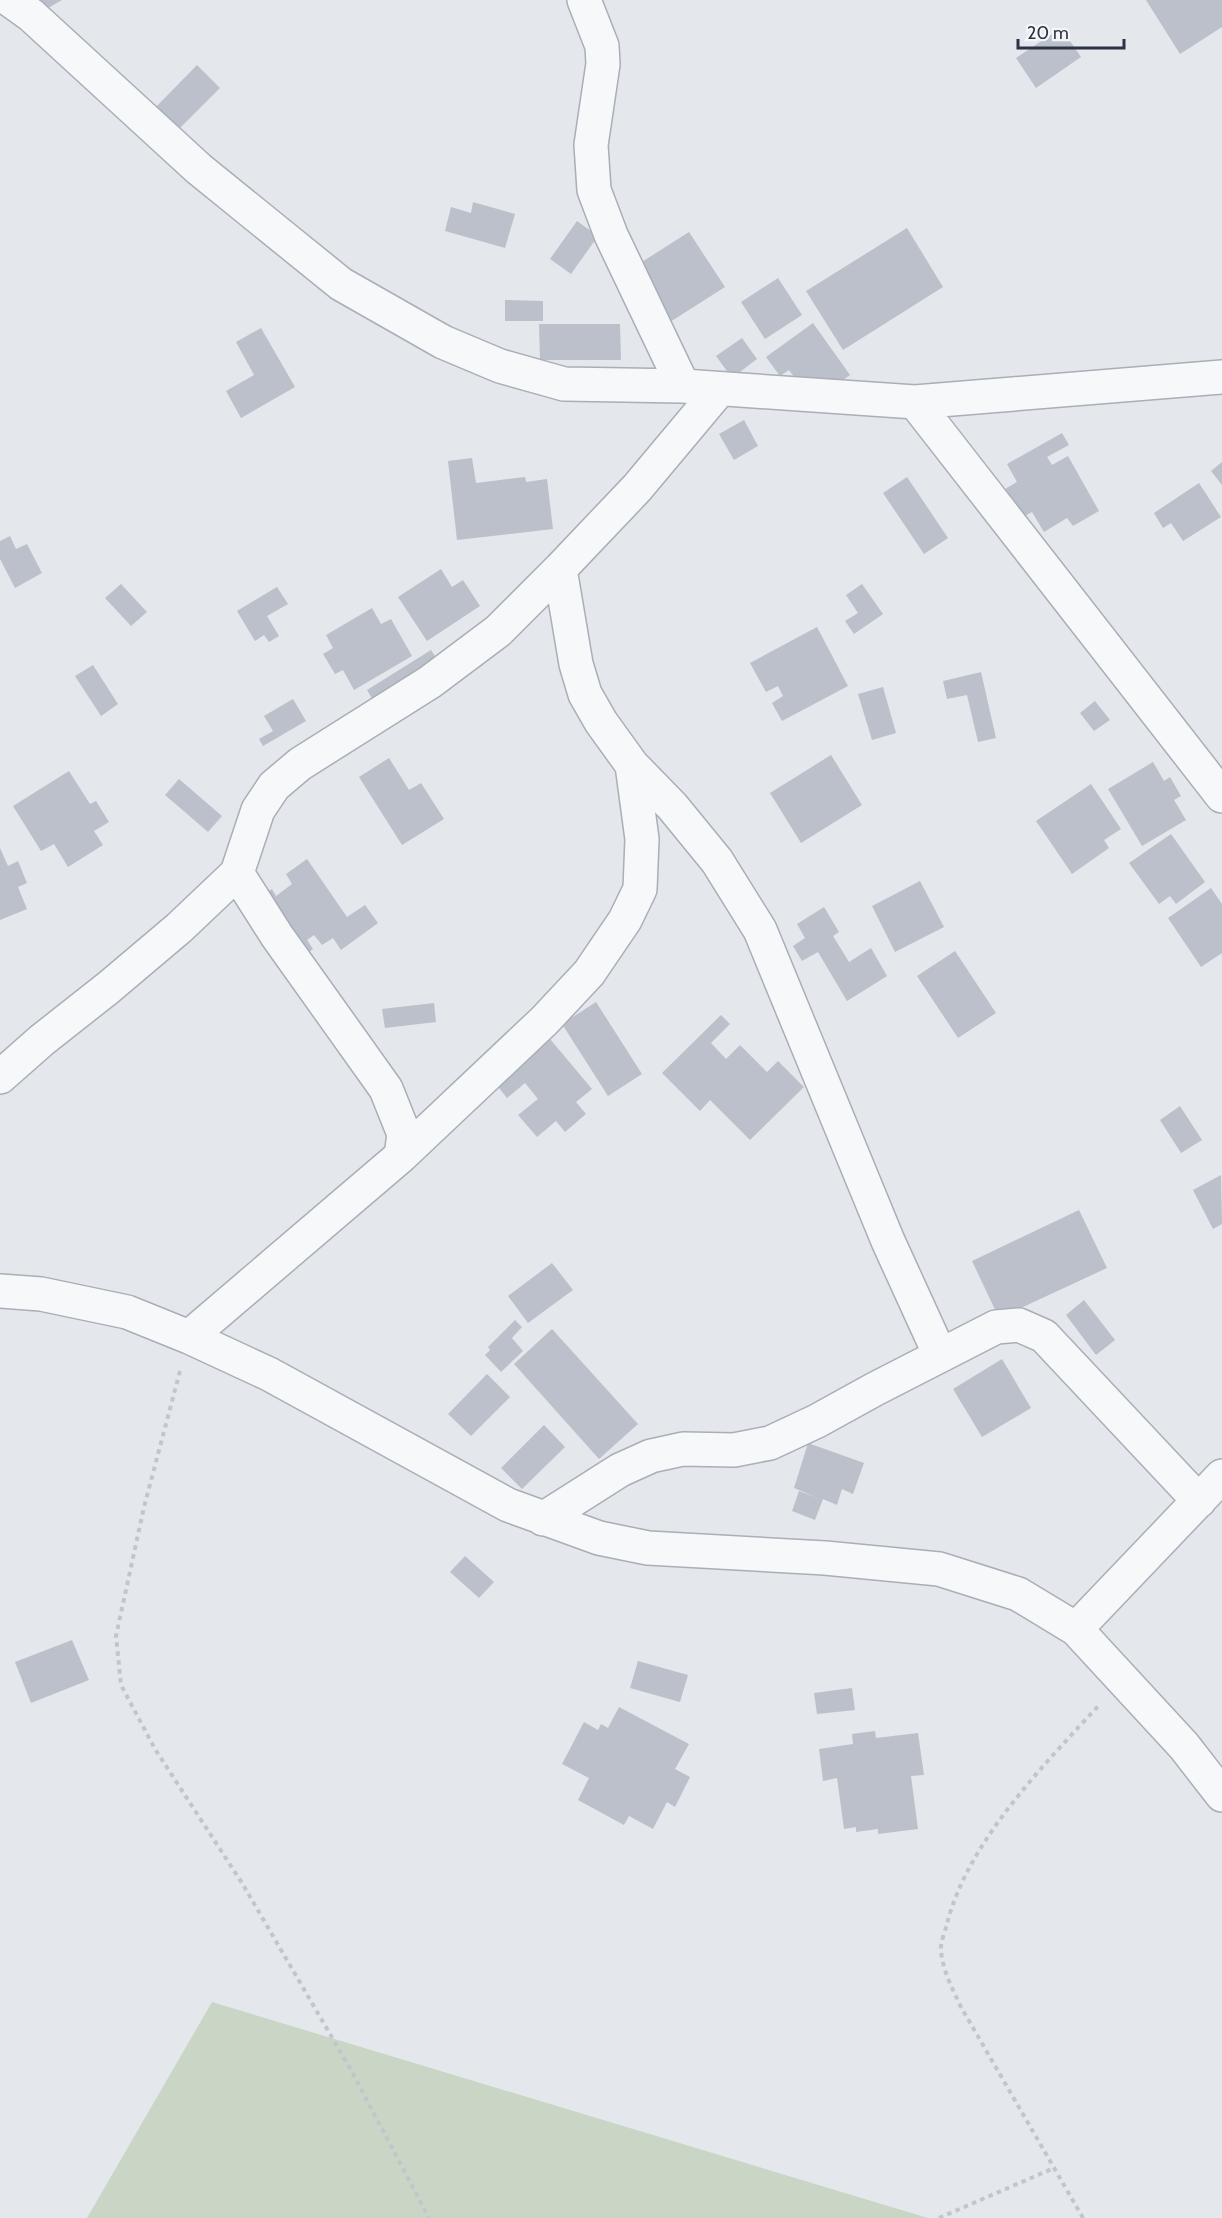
<svg xmlns="http://www.w3.org/2000/svg" width="1222" height="2218" font-family="Cabin,sans-serif">
<style>
.green{fill:#c9d6c5}
.building{fill:#bbc0ca}
.lines{fill:none;stroke-linecap:round;stroke-linejoin:round}
.street-casing{stroke:#a9aeb7;stroke-width:36}
.path{stroke:#c2c5cb;stroke-width:4;stroke-dasharray:4.5 4.5;stroke-linecap:butt}
.street{stroke:#f7f8fa;stroke-width:33}
</style>
<rect width="100%" height="100%" fill="#e4e7ec"/>
<!-- green -->
<path class="green" d="M212,2002L928,2218H87Z"/>
<!-- building -->
<path class="building" d="M35,0H62L41,12Z
M1146,0H1222V27L1180,54Z
M1061,28L1081,57L1036,88L1016,58Z
M197,65L220,88L178,130L155,108Z
M473,202L515,214L505,248L445,231L451,207L471,213Z
M577,221L598,236L571,274L550,259Z
M907,228L943,287L843,350L806,291Z
M689,232L725,287L670,322L634,267Z
M778,278L802,315L765,339L741,302Z
M505,300L543,301V321H505Z
M813,323L850,375L822,395L803,389L789,370L780,376L766,357Z
M539,324H620L621,360H540Z
M261,328L295,387L241,418L226,391L254,375L236,342Z
M742,338L757,359L732,378L716,356Z
M744,420L758,446L734,460L719,434Z
M1062,433L1069,445L1047,457L1052,465L1068,456L1099,511L1073,526L1067,518L1044,532L1032,512L1014,522L998,493L1017,482L1007,464Z
M472,458L476,483L525,477L526,482L547,479L553,529L457,540L448,461Z
M1222,462V485L1211,471Z
M907,477L948,538L924,554L883,493Z
M1199,483L1221,517L1183,541L1171,523L1163,528L1154,513Z
M10,536L16,549L27,544L42,573L15,588L0,559V541Z
M441,569L452,587L463,580L480,606L427,641L398,597Z
M121,584L147,612L131,626L105,598Z
M862,584L883,614L854,634L845,621L858,613L846,595Z
M277,587L288,604L267,616L279,636L269,642L264,635L255,641L237,611Z
M372,608L381,624L391,619L412,656L354,690L343,670L335,674L323,654L333,648L326,635Z
M817,627L848,686L782,721L772,703L783,696L778,686L766,692L750,663Z
M431,650L442,667L377,707L367,690Z
M93,665L118,704L101,716L75,676Z
M981,672L996,738L978,742L967,695L947,699L943,681Z
M883,687L896,733L872,740L858,694Z
M293,699L306,721L263,746L259,739L273,731L264,716Z
M1095,701L1110,720L1094,731L1080,713Z
M831,755L862,805L801,843L770,793Z
M389,758L409,790L421,783L444,819L402,845L359,777Z
M1153,762L1164,781L1170,777L1181,796L1174,800L1186,820L1142,846L1108,789Z
M69,771L90,804L96,801L109,822L94,831L103,845L68,867L54,844L41,851L13,806Z
M179,779L222,816L208,832L165,795Z
M1091,784L1121,829L1104,840L1109,848L1072,874L1036,821Z
M1171,834L1205,882L1176,904L1170,896L1159,904L1129,863Z
M0,848L8,866L18,861L27,883L18,887L27,909L0,920Z
M307,859L347,917L365,905L378,923L341,950L333,938L322,945L314,935L307,940L313,949L304,956L261,896L272,889L276,896L292,884L286,874Z
M920,881L944,927L895,952L872,906Z
M1211,888L1222,904V953L1201,967L1168,918Z
M824,907L839,932L833,936L849,962L871,948L887,976L847,1001L818,952L802,961L793,946L805,938L797,924Z
M955,951L996,1013L958,1038L917,976Z
M596,1002L642,1074L608,1096L562,1024Z
M434,1003L436,1022L385,1028L382,1009Z
M721,1015L730,1024L711,1043L726,1059L740,1045L767,1072L778,1061L804,1087L750,1140L710,1100L700,1111L662,1073Z
M545,1033L592,1089L576,1102L586,1114L565,1132L556,1121L537,1137L518,1115L538,1099L525,1083L507,1098L491,1078Z
M1180,1106L1202,1140L1181,1153L1160,1120Z
M1221,1175L1222,1224L1213,1229L1193,1190Z
M1079,1210L1107,1268L999,1318L972,1261Z
M552,1263L573,1290L528,1323L508,1296Z
M1084,1300L1115,1340L1096,1355L1066,1315Z
M515,1320L522,1327L512,1338L523,1351L501,1372L485,1355L490,1350L488,1347Z
M552,1329L638,1424L599,1459L514,1364Z
M1002,1359L1031,1408L982,1437L953,1389Z
M487,1374L510,1397L471,1436L448,1414Z
M544,1425L565,1447L522,1489L501,1468Z
M808,1443L864,1463L853,1494L842,1489L837,1505L823,1499L815,1520L792,1511L799,1491L818,1498L794,1488Z
M465,1556L494,1582L479,1598L450,1572Z
M72,1640L89,1680L31,1703L15,1662Z
M638,1661L688,1675L680,1702L630,1688Z
M852,1688L855,1710L817,1714L814,1693Z
M619,1707L689,1744L675,1769L690,1777L675,1807L667,1802L653,1829L629,1816L624,1825L578,1800L589,1778L562,1764L584,1722L598,1730L601,1724L608,1728Z
M875,1731L876,1738L918,1733L924,1775L911,1776L918,1829L878,1834V1829L856,1832V1827L844,1829L837,1778L823,1781L819,1749L853,1744L852,1734Z"/>
<g class="lines">
<defs>
<path id="street" d="M10,0L31,15L199,169L341,284L443,342L500,366L564,384L683,386L915,402L1222,377
M584,0L602,46L603,64L591,145L594,190L611,235L683,386
M915,402L1222,796
M560,569L576,664L585,694L601,722L632,765L672,806L717,861L760,930L888,1241L940,1355
M0,1077L42,1040L108,988L179,928L237,873L258,810L274,786L300,764L430,682L498,631L560,569L637,488L719,390
M401,1156L544,1021L589,973L625,920L640,889L642,839L632,765
M0,1291L41,1294L127,1312L189,1337L269,1374L508,1505L599,1538L648,1548L825,1558L939,1569L1018,1594L1076,1629L1184,1746L1222,1795
M189,1337L401,1156L404,1134L386,1089L277,936L237,873
M543,1519L620,1470L651,1456L683,1449L734,1450L770,1443L817,1421L875,1389L996,1327L1019,1325L1044,1336L1199,1501
M1076,1629L1222,1476"/>
</defs>
<!-- street casing -->
<use href="#street" class="street-casing"/>
<!-- path -->
<path class="path" d="M180,1371L144,1507L116,1636L121,1685L155,1749L242,1883L351,2070L429,2218
M939,2218L1054,2168
M1083,2218L961,2007C952,1988 943,1971 941,1951C940,1943 945,1932 947,1924C968,1841 1043,1766 1100,1704"/>
<!-- street -->
<use href="#street" class="street"/>
</g>
<!-- scale -->
<path d="M1018 39v9h106v-9" fill="none" stroke="#2b3445" stroke-width="3"/>
<text x="1027" y="39" font-size="18" fill="#2b3445" stroke="#f4f6f9" stroke-width="4.5" paint-order="stroke">20 m</text>
</svg>
